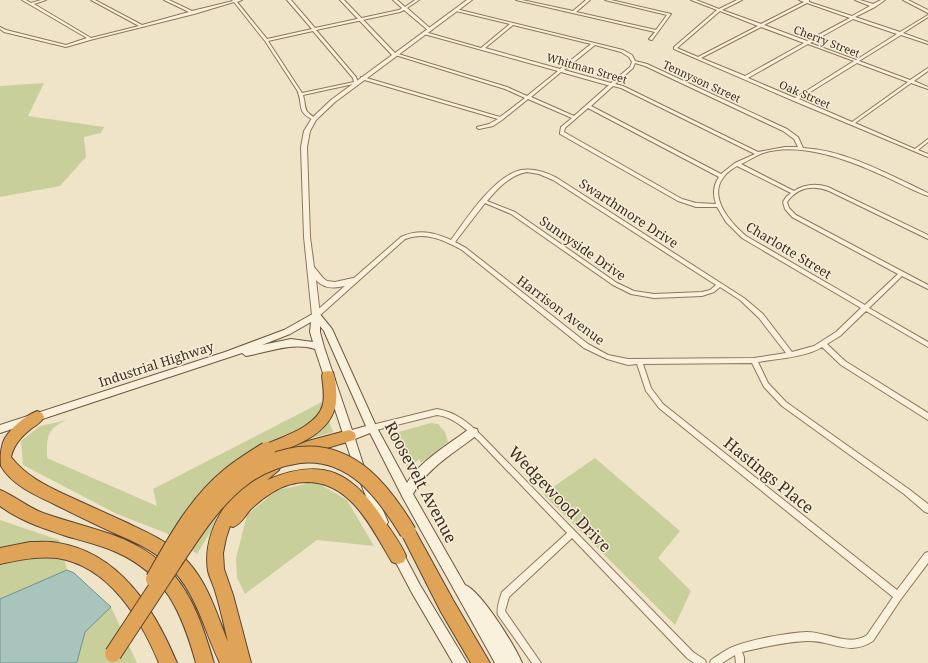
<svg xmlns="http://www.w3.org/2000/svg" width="928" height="663" font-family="'Noto Serif',serif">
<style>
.green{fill:#c9cf9b}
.water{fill:#a9c4bc;stroke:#6f938a}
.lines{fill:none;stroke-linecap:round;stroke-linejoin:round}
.minor-casing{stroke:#8d765c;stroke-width:2}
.tertiary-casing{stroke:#8d765c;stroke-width:2}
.secondary-casing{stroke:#6f573f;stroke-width:2}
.motorway-casing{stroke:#5b4430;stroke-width:2}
.minor{fill:#faf1dc;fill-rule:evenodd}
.tertiary{fill:#faf1dc;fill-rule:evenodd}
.secondary{fill:#faf1dc;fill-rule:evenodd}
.motorway{fill:#e0a458;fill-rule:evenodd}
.motorway-bridge-casing{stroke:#5b4430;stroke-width:18;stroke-linecap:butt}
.motorway-bridge{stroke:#e0a458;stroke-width:16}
.labels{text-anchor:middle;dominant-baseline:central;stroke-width:3;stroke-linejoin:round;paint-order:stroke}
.far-street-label{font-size:11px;fill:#3d2e20;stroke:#f7eed8}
.street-label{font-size:13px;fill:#3d2e20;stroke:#f7eed8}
.near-street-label{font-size:16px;fill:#3d2e20;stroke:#f7eed8}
</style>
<rect width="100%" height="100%" fill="#f0e4c8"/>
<!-- green -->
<path class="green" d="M44,83L28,116L104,127L101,133L84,137L86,157L60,186L0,197V86Z
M322,402L333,432L306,440L237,488L197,554L166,533L117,514L23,465L21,441L40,426L67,420C46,429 47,437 47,458L157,506L153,489Z
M431,423L438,424L445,432L448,442L421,463L419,459L408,469L391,434Z
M595,458L680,531L658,558L691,591L675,625L543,494Z
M316,482L347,500L374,546L317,540L245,594L237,578L236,558L247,515L277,490Z
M0,520L59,540L67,570L0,599Z
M111,607L137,663H75L77,661L85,632Z"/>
<!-- water -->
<path class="water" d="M67,570L74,573L111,607L85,632L77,662L74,663H0V599Z"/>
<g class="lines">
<defs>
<path id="minor" d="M22,0H26L31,3L41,0H46L34,4L91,38L139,26L91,0H95L142,25L189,12L164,0H169L192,11L233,1L232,0H242L237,2L267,39L312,29L287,0H291L315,28L399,10L402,8L393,0H397L405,7L415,0H419L407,8L432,30L429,31L404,10L400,12L316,30L356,77L358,83L303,95C307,109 302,109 315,118V120H314C295,112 304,104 297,90L265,41L234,2L194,14L90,40L66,47L4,32L0,29V27L6,30L66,45L87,38ZM313,31L353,78L354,82L302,93L268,41Z
M516,0H522L573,11L586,0H590L576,12L656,30L667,15L605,0H611L671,14L652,40H651L649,39L655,32Z
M691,0H696L719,9L737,0H742L722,10L761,24L804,2L799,0H809V2L852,16L870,6L855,0H860L873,4L881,0H885L875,7L855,17L900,32L928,15V17L903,33L928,42V44L901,35L859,61L910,80L928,68V71L914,81L928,87V89L911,83L855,123L915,149L928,139V142L918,150L928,154V157L794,101L674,49V47L717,10ZM807,3L850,18L807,41L764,25ZM720,11L758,26L698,57L677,48ZM853,19L897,34L856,60L810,43ZM761,27L804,43L745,76L701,58ZM808,44L854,61L795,98L748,78ZM857,63L908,82L852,122L799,99Z
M456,9L623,50L632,55L635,61L647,64L787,129L798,137L803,148C845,150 890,175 928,193V196C913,191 898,182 884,176C849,160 800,141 763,153C755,156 748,161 741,164L794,191C805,184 815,183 828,187L928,235V239L829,191C813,185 798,187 787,202L789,208L796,215L928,285V289L902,276L869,308L928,342V347L866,311L840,336L827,344L845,361L928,413V420L841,365L822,347C807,357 776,359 758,362L768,383L786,402L910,490L928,504V513L925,512L904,494L782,406L764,387L752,363L643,364L651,388L663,404L897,590L925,553L928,552V563L901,599L873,641C849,657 832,640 807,641C785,642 763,647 742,652L744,657V663H736L735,655L722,663H710L711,660C719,655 726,649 735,646C753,639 787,633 807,632C827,632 849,647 867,635L893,597L659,408L646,391L637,364L628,365L607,359L584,348L462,250C444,240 425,231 405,239L318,317H314L313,315L314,313L401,237C419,229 433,232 451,240C467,218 494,176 521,170C534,168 546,172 557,178L744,298L763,314L792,352L814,346L836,332L861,308L742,238L726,222L717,207H696L678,201L560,134V133L561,127L572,118L528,99L502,120L493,126L479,129L477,128V127L489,124L498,119L361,79V77H363L500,117L525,98L505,89L392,54L395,53L507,87L527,96L558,71L424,34V32H425L481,48L510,24L456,11ZM513,25L591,44L560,69L485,48ZM595,45L621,52L629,57L632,62L630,67L611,83L564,70ZM635,63L645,66L783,131L794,139L798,147H785L758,152L623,86L615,84L633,68ZM561,72L607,85H609L574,116L531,97ZM613,86L621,88L755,154L735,163L721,174L591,106ZM588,108L719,177C713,185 713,195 716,204L696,203L682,199L564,132L565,128ZM737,166L791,193L786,197L783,202L785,209L792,217L898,274L865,305L746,236C731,223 708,198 723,178C726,173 732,169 737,166ZM527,172L539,174L553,180L716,285L710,290L702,292L654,294L634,291L617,283L515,212L487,201C498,188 510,175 527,172ZM485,203L511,214L613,285L631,294L654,298L702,296L714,292L720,287L740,300L759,318L786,353L754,358L628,359L608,355L588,344L466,248L455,242Z
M437,409C456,412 469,423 482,436L693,652L705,660L706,663H694L687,658L572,538L509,597L505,611L541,663H532L498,615C496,609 500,598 502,592L567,533L478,440C465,429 454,417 437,415L372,431L370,430L369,428L370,426L372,425Z"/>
<path id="tertiary" d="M340,0H344L395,53L467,0H472L335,102L316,120L310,131L307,147L310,237L314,267L323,278L327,281L335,282L353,278L357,281L356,283C342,287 327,292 316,280L320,315L316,318L312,315L304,237L301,147L304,131L312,118L331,100L392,55Z
M903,0H908L928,10V13Z"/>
<path id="secondary" d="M316,312L319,313L332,329L376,426L407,483C421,460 448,445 469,429L473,428L477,429L478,432L477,435C454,453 427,468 413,494L465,585C481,591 515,646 522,663H495L403,498L370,433L355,439L363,464L388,522L386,526L382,528L378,526L353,464L315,349C292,342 269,352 246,356L242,353L0,433V425L225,352L284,330ZM311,322L310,332L313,342L291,339L262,345L290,334ZM320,326L324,331L366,426L352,430L324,347L320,332Z
M397,547L401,549L420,585L467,663H453L412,593L393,557L391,553L393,549Z"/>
<path id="motorway" d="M328,371L333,372C335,378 336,384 336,390C341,431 298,445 267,456L262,454L260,450L262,446C281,437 318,427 323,404C325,395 323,385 322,376L323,372Z
M37,411L42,413L44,417C41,422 37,425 32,428C22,436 14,444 11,457C26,476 46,486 68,496C86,504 105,513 123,521C148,533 171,542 189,563C209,586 217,615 228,642C224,626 221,610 216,594C214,586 210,579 208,571C201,525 236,487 269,460L274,459L279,460L281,465L279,470L267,480C323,456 353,472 385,522C393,533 401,544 406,556L404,562L398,564L392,562C372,529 352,483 308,482C296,482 284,485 273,492C265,497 257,503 250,510C244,517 241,524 233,527L230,526L226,538L223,553L224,569L233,595L251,663H220C203,628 196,590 166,563C152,549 132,541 114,533C94,524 74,514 54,504C35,495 12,485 1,466C0,457 1,445 5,438C12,427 25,416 37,411Z
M349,430L354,432L356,436L354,440L310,453L291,460L286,458L284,454L286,450L308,441Z
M0,490C15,496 27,507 43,513C66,521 90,527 113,535C179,560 195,599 214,663H196C182,613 166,574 116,552C100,545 83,541 66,536C43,528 20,521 0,506Z
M408,524L413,527L453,600L490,663H471L441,612L403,537L400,532L403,527Z
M30,542C39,542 49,541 58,543C120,553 155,610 177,663H159C141,619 109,566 57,558C37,556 19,560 0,564V548Z"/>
</defs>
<!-- minor casing -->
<use href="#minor" class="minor-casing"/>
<!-- tertiary casing -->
<use href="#tertiary" class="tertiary-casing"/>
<!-- secondary casing -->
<use href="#secondary" class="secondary-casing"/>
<!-- motorway casing -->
<use href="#motorway" class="motorway-casing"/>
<!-- minor -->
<use href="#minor" class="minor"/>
<!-- tertiary -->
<use href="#tertiary" class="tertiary"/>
<!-- secondary -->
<use href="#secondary" class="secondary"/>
<!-- motorway -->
<use href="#motorway" class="motorway"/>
<defs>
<path id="motorway-bridge" d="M154,579C175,542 196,503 229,476C241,466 254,458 267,450
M113,654C133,624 153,593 173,563C193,533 214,499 244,477C260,465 279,458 299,455C352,449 384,492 408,532"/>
</defs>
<!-- motorway-bridge casing -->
<use href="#motorway-bridge" class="motorway-bridge-casing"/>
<!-- motorway-bridge -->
<use href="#motorway-bridge" class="motorway-bridge"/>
</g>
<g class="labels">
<!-- far-street labels -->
<g class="far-street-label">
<text transform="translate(827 41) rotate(21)">Cherry Street</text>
<text transform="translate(587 68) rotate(16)">Whitman Street</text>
<text transform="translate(702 81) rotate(25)">Tennyson Street</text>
<text transform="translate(805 94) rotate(23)">Oak Street</text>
</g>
<!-- street labels -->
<g class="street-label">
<text transform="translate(629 213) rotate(33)">Swarthmore Drive</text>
<text transform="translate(583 248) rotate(35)">Sunnyside Drive</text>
<text transform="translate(789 250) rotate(31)">Charlotte Street</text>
<text transform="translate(561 310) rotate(37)">Harrison Avenue</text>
<text transform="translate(156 364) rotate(-18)">Industrial Highway</text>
</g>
<!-- near-street labels -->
<g class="near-street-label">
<text transform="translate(769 475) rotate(39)">Hastings Place</text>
<text transform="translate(421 482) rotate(62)">Roosevelt Avenue</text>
<text transform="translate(560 499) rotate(46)">Wedgewood Drive</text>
</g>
</g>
</svg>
